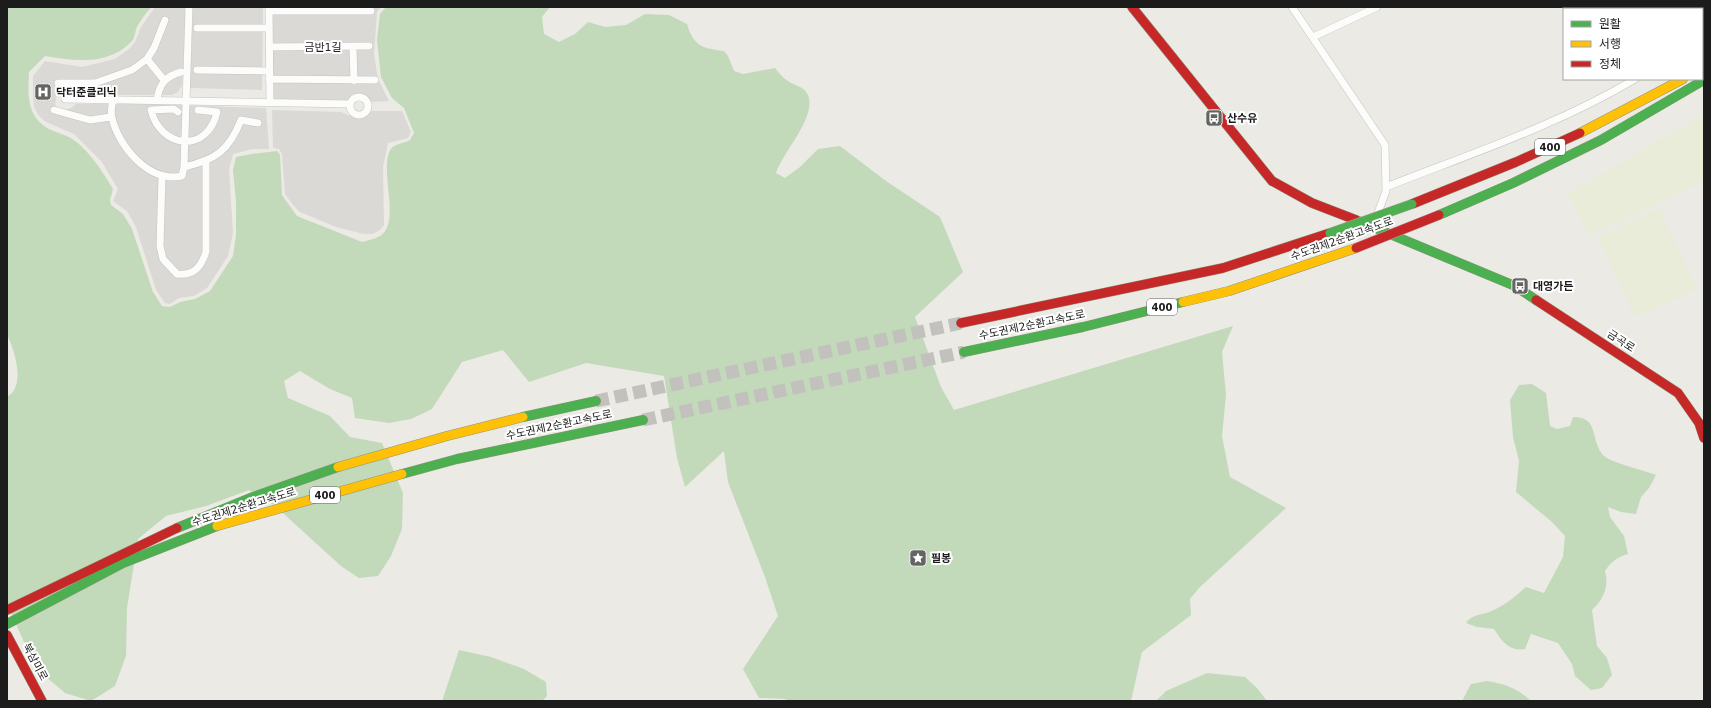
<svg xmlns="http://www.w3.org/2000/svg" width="1711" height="708" font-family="'DejaVu Sans','Noto Sans KR',sans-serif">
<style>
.residential{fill:#dad9d6}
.farmland{fill:#e9ecd8}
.forest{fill:#c2daba}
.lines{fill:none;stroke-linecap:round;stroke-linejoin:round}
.highway-tunnel{stroke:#c2c1bd;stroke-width:13;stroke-dasharray:13 6;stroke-linecap:butt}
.street-casing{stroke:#c3c3c1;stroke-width:8}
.fast-casing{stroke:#91957d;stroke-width:10}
.slow-casing{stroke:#91957d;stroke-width:10}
.jam-casing{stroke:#91957d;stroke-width:10}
.street{stroke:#fcfcfb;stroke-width:7}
.fast{stroke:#4caf50;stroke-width:9}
.slow{stroke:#ffc107;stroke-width:9}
.jam{stroke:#c62828;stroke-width:9}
.fast-bridge-casing{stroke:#c09da3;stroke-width:10;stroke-linecap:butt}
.jam-bridge-casing{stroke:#c09da3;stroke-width:10;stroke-linecap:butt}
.fast-bridge{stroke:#4caf50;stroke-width:9}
.jam-bridge{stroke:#c62828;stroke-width:9}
.labels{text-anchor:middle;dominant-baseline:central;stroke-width:4;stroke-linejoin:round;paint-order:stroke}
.shield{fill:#fff;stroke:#606060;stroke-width:1}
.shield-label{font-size:10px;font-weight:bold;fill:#1c1c1c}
.street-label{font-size:11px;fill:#1c1c1c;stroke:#fff}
.poi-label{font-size:11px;font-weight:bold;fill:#1c1c1c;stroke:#fff;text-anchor:start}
</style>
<rect width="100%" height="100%" fill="#ebeae5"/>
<!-- residential -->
<path class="residential" d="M155,7H186L182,85L178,92L172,95H80L66,88L57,93L55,105L59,109L65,110L71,108L76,104H145L266,108L269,149H252L233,154L229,169L233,233L228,256L207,288L194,296L179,298L170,304L165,303L156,290L136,227L127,211L113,201L118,189L102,162L74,134L46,122L39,116L34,107L33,94V76L45,61L82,67L115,59L129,49L135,42L141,27Z
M193,7H263L262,90L190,88Z
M271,7H381L377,12L374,54L378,79L389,101L370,102L366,96L358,94H353L348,100L272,99Z
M272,110L341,112L354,118L366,117L371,111H402L411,132L408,138L388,143L383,167L384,225L380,230L373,234H364L336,227L300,212L293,205L285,194L282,154L279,149L273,148Z"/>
<!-- farmland -->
<path class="farmland" d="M1704,114V181L1589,236L1568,194Z
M1659,208L1697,289L1635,317L1598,237Z"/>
<!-- forest -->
<path class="forest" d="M7,7H152C146,12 141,20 137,27C135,31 135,38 132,41C109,66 74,61 45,56L29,72C28,95 26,116 49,129C56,133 65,134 72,139C88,149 103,172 113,189L110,200L111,205L123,214L132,229L153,292L162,306L170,307L180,302L195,299L210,291L233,256L236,235V201L233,170L236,157L252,154L277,151L280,155L282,195L297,216L362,242C368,240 375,239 380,236C402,222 378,168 391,149C394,144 405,143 410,140L414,133L404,108L392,98L381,77L377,40L380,14L386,7H550L542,17L544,34L559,42L575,34L588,22L605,27L626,25L645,14L669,15L687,24C694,47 702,48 724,51L728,56L734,71L743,74L775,68C779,73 783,78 788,81C795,86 804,86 808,95C817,117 783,152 776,173L785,178L800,167L818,149L840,146L886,181L940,217L963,272L915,317L941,387L954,410L1233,326L1222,352L1226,395L1222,436L1230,477L1286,508L1199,588L1190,599L1191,615L1142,652L1131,701H787L786,699L759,698L743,669L778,616L765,577L728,482L724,451L685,487L677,458L664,376L586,363L529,382L503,350L462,362L432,409L411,419L389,423L355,418L352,398L330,389L300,371L284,381L288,398L330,416L350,437L382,443L403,493L402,529L391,556L378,576L359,578L341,566L274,505L249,490L206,506L166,516L138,539L127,608L126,656L115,686L91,701L65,693L45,676L29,653L7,604V397C9,395 13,393 14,390C23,375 13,348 7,334Z
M1532,384L1546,393L1550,426L1557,429L1570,426L1573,417C1599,417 1590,437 1602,454C1607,462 1644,470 1656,475L1649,488L1641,497L1636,514L1621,512L1608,507L1610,517L1624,536L1628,554C1617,557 1611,562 1605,571C1609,587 1604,599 1592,610L1597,646L1607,658L1612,675L1602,688L1591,690L1575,676L1572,664L1558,643L1531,634L1525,649C1509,652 1502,641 1494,629L1477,627L1466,623C1473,613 1485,615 1494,610C1506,604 1516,596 1526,587L1544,593L1563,557L1565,536L1552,522L1516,492L1519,461L1513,437L1510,400L1519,385Z
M459,650L491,657L524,669L546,682L547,696L542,701H442Z
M1207,673L1245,677L1257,688L1267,701H1156L1166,691Z
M1487,681C1505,684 1517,688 1531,701H1462L1471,684Z"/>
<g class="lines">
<!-- highway-tunnel -->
<path class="highway-tunnel" d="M596,401L961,323
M643,420L964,352"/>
<defs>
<path id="street" d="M1292,7L1385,145L1386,191L1376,218
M269,8L270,102
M269,11H371
M197,28H269
M1313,37L1377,7
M1702,38L1704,37
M269,47L369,46
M353,47L354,81
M147,59L164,80
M197,70L269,71
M269,79L375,80
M58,83H95L132,70L147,59L154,48L165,20
M350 106a9 9 0 1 1 18 0a9 9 0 1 1-18 0Z
M65,99L350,104
M113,100C112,105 110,112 112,118C119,147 149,183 182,176L184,167L189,7
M157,100C159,84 166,76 181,72
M54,110L90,120L111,117
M178,112L174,109L151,110C161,150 208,153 217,112L198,110
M184,167C215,160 229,151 241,120L258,123
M162,177L160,246L163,259L177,274C194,276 201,267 206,252V162
M1386,187C1470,154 1558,125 1635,79"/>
<path id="fast" d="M1702,68L1704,67
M1439,215L1513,183L1601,140L1704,80
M1356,220L1515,286L1536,300
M964,352L1083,327L1183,302
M523,417L596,401
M402,474L457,459L643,420
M177,528L253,497L338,467
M7,624L123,563L217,526"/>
<path id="slow" d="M1580,133L1683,79
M1183,302L1229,291L1356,248
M338,467L447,436L523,417
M217,526L402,474"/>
<path id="jam" d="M1132,7L1272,181L1312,203L1356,220
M1412,204L1516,162L1580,133
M1536,300L1678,393L1699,423L1704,438
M961,323L1223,268L1330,233
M7,610L177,528
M7,635L42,701"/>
</defs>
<!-- street casing -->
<use href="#street" class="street-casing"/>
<!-- fast casing -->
<use href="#fast" class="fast-casing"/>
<!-- slow casing -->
<use href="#slow" class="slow-casing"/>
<!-- jam casing -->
<use href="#jam" class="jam-casing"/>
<!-- street -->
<use href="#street" class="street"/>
<!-- fast -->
<use href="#fast" class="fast"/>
<!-- slow -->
<use href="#slow" class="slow"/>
<!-- jam -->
<use href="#jam" class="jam"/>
<defs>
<path id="fast-bridge" d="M1330,233L1412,204"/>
<path id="jam-bridge" d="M1356,248L1439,215"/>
</defs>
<!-- fast-bridge casing -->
<use href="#fast-bridge" class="fast-bridge-casing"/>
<!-- jam-bridge casing -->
<use href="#jam-bridge" class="jam-bridge-casing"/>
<!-- fast-bridge -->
<use href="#fast-bridge" class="fast-bridge"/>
<!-- jam-bridge -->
<use href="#jam-bridge" class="jam-bridge"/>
</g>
<!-- icons -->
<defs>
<symbol id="hospital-square" viewBox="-11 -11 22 22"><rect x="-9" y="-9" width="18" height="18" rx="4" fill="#646462" stroke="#fff"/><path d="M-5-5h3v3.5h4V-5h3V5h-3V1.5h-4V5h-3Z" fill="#fff"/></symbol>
<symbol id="bus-square" viewBox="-11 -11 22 22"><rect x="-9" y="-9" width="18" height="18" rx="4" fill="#646462" stroke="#fff"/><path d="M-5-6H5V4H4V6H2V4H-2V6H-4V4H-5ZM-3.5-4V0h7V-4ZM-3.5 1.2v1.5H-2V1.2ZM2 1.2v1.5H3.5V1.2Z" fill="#fff"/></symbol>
<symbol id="sight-square" viewBox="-11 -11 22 22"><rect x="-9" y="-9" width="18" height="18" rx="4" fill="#646462" stroke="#fff"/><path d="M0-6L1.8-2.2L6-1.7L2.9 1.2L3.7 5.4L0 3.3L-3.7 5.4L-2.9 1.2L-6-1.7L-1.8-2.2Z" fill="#fff"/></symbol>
</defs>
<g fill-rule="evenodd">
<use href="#hospital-square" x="33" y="82" width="20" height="20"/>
<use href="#bus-square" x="1204" y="108" width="20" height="20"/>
<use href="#bus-square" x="1510" y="276" width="20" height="20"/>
<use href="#sight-square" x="908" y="548" width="20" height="20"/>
</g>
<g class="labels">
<!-- shield labels -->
<g class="shield">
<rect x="1535" y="139" width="30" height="16" rx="3"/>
<rect x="1147" y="299" width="30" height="16" rx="3"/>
<rect x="310" y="487" width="30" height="16" rx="3"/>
</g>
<g class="shield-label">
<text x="1550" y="147">400</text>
<text x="1162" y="307">400</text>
<text x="325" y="495">400</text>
</g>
<!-- street labels -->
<g class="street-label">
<text x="323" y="47">금반1길</text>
<text transform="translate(1342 239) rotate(-20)">수도권제2순환고속도로</text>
<text transform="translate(1032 325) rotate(-12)">수도권제2순환고속도로</text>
<text transform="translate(1621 341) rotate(33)">금곡로</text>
<text transform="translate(559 425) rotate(-12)">수도권제2순환고속도로</text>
<text transform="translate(244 507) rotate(-17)">수도권제2순환고속도로</text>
<text transform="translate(35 662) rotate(62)">북삼미로</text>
</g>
<!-- poi labels -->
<g class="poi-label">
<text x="56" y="92">닥터준클리닉</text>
<text x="1227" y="118">산수유</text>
<text x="1533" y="286">대영가든</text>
<text x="931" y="558">필봉</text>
</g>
</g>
<!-- border -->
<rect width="1711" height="708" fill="none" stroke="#1c1c1c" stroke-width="16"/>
<!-- legend -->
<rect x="1563" y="8" width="140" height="72" fill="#ffffff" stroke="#a4a4a4"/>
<rect x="1571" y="21" width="20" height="6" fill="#4caf50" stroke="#a4a4a4"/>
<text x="1599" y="28" font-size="12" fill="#1c1c1c">원활</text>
<rect x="1571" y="41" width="20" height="6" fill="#ffc107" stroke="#a4a4a4"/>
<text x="1599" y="48" font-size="12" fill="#1c1c1c">서행</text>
<rect x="1571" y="61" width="20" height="6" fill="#c62828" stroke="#a4a4a4"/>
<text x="1599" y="68" font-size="12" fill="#1c1c1c">정체</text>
</svg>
